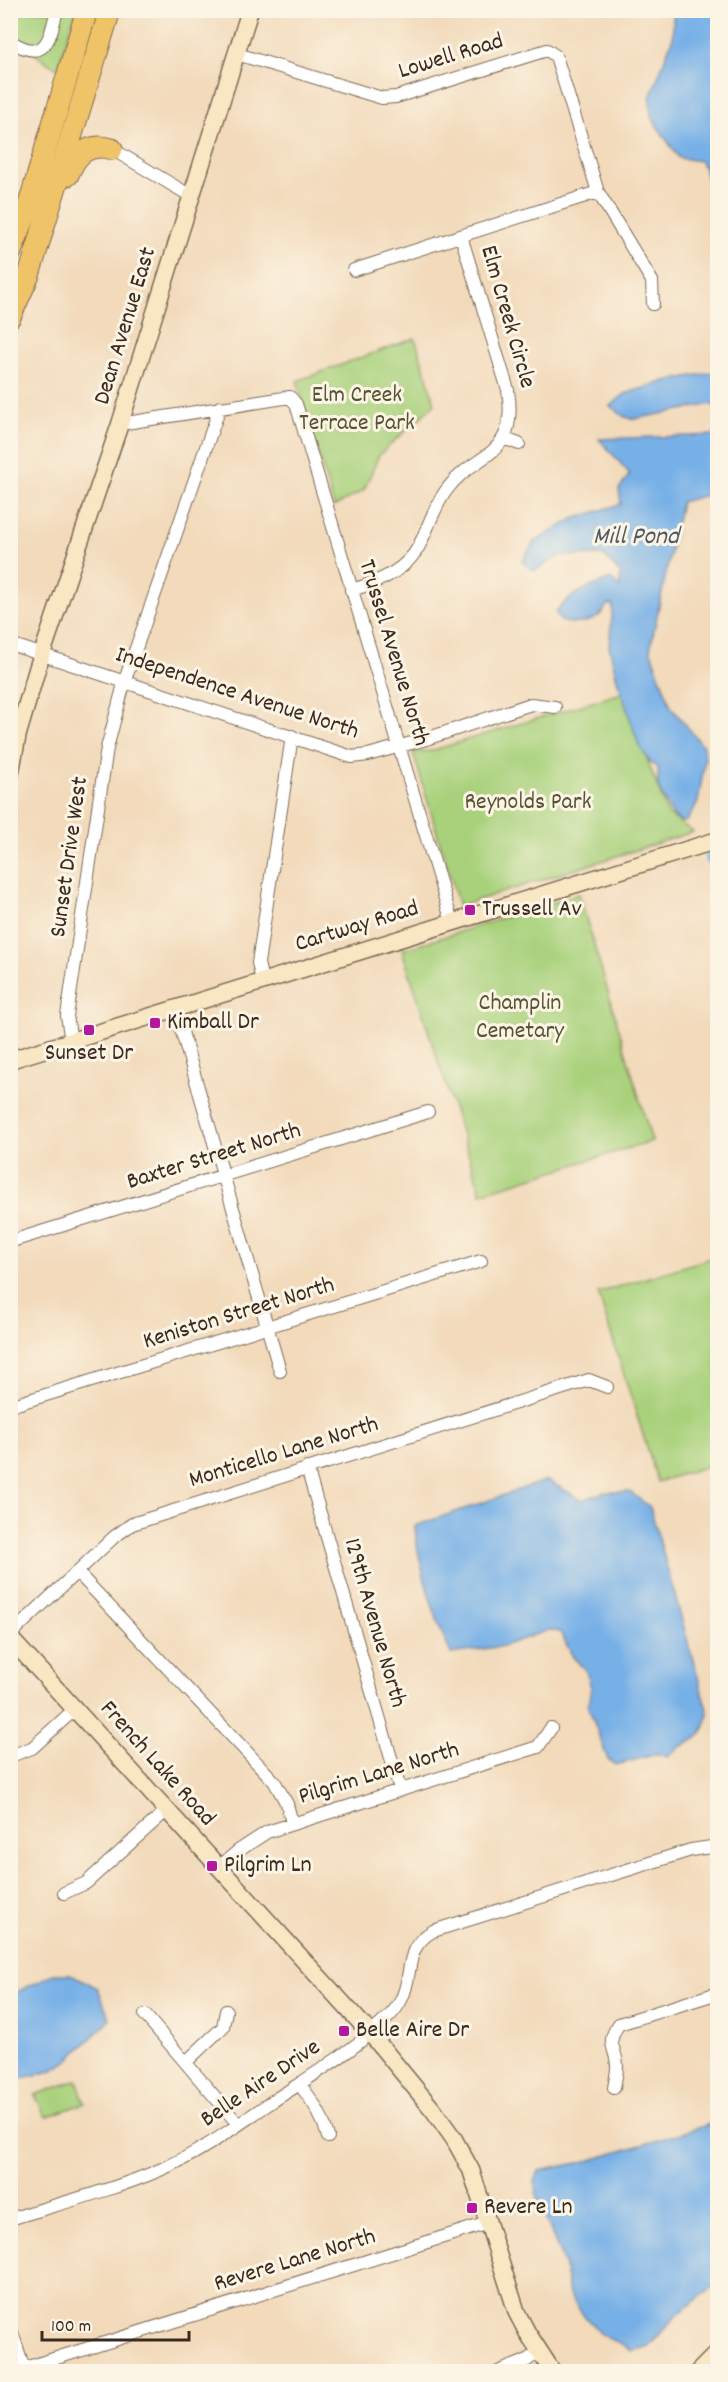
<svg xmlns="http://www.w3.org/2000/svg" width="728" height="2382" font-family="Dekko,sans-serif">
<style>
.green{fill:#a9d17b;stroke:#727e4c;stroke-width:1.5}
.water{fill:#77b0e7;stroke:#596d82;stroke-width:1.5}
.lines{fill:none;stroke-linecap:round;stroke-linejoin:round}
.river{stroke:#77b0e7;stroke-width:18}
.street-casing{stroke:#7b6855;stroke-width:14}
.secondary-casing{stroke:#7b6855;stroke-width:19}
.highway-casing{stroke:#7b6855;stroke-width:23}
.street{stroke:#fff;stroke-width:12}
.secondary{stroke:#f9e7c3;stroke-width:16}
.highway{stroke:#efc469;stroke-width:21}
.poi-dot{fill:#b5179e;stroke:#fcf5e5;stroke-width:2}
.labels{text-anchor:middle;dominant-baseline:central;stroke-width:6;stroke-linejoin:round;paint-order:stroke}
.street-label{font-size:24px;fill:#3b2a1e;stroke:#fcf5e5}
.park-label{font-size:24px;fill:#565435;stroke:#fcf5e5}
.poi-label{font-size:24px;fill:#3b2a1e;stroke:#fcf5e5;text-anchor:start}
.water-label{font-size:26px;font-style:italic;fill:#505964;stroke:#fcf5e5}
</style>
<rect width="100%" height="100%" fill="#fcf5e5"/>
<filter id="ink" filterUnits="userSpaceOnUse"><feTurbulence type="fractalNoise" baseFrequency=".0167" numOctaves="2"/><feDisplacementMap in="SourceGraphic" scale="12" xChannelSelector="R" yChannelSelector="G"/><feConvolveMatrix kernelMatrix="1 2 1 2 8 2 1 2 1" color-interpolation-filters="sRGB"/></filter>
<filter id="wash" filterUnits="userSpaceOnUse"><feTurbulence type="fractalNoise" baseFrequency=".008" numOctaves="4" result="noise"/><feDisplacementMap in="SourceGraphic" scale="24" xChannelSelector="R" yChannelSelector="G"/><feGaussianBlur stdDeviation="1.35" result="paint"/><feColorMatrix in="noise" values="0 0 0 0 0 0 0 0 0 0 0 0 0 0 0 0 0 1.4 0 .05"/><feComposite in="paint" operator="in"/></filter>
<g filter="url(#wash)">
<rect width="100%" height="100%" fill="#f2dabb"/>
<!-- green -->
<path class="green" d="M10,11H76L57,69L11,38Z
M415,338L435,404L379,455L364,490L334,507L297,381Z
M622,693L668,814L693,832L459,906L413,752L430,751Z
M579,894L652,1141L481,1193L402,950Z
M717,1256V1463L658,1482L598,1293Z
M77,2080L85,2103L46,2117L35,2095Z"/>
<!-- water -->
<path class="water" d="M673,11H717V220L707,177L701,161L679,158L651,117L650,98L673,37Z
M717,372V410L712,404L634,419L625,417L610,406L625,394L669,380Z
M717,435V492L681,502L650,649L671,707L703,746L705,759L698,802L687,821L681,822L673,816L658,787V768L650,762L639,746L617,679L609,646L613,605H607C599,623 578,626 561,621L555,612C576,590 584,589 611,579L620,587V573L603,555L560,556L534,571L522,562L534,542L573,519L621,504L619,489L630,474L599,439Z
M547,1480L582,1500L605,1492H630L650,1507L708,1713C701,1752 686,1735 668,1757L657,1754L616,1765L608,1760L588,1706L591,1687L586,1671L573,1657L560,1632L549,1630L503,1646L451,1654C436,1622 417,1562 415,1526Z
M53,1974H71L98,1988L110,2020L66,2062L51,2071L11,2081V1995Z
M717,2122V2284L676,2316L649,2346L632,2351L602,2335L584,2316L569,2295L565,2267L536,2193L535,2181L539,2171L588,2161Z"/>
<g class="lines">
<!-- river -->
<path class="river" d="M714,858L718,860"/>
</g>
</g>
<g filter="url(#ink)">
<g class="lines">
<defs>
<path id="street" d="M10,41C46,63 49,41 57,10
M237,54L382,98L396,97L547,50L556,56L598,192L652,281L653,304
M112,149L191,196
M354,270L598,192
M120,424L290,397L296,404L452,922
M503,438L519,444
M351,590C377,583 406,571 419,546C428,528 434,508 445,492C475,449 519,461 508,390L461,236
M10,644L352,757L368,755L426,739L531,704L555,707
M262,981L258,963L292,736
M175,1008L280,1371
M71,1041L67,1016L107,748L125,680L220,407
M10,1244L12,1241L428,1112
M10,1406L481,1261
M307,1468L400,1789
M78,1573L274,1781L287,1804L292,1823
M10,1635L114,1537L132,1524L589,1380L607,1387
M10,1756L32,1748L75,1709
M219,1867L238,1851L267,1832L538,1747L551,1728
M64,1893L86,1883L167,1810
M145,2015L238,2124
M186,2062L223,2027L226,2011
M299,2084C312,2099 323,2117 328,2137
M614,2088C615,2081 617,2074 617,2067C617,2047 604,2045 619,2024L718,1993
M10,2219C61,2203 114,2190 162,2169C200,2153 233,2128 267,2105C306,2079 348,2055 382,2023C390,2016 398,2008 402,1998C414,1972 403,1948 433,1931L691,1850L718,1846
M10,2326L25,2372
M12,2372L488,2223
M498,2372L526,2361L538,2352"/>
<path id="secondary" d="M10,776L18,734L38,666L120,424L250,10
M10,1060L718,840
M10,1638L370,2033L434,2111L454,2139L471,2170L517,2313L527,2332L553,2372
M698,2372L718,2352"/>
<path id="highway" d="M68,175C76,154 89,142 112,149
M10,254L26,214L87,10
M10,317L29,275L110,10"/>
</defs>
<!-- street casing -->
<use href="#street" class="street-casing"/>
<!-- secondary casing -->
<use href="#secondary" class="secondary-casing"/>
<!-- highway casing -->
<use href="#highway" class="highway-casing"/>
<!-- street -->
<use href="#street" class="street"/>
<!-- secondary -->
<use href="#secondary" class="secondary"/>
<!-- highway -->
<use href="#highway" class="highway"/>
</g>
</g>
<!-- markers -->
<g class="poi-dot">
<rect x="464" y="904" width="12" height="12" rx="3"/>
<rect x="149" y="1017" width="12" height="12" rx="3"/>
<rect x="83" y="1024" width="12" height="12" rx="3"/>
<rect x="206" y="1860" width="12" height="12" rx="3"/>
<rect x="338" y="2025" width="12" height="12" rx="3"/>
<rect x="466" y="2202" width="12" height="12" rx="3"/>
</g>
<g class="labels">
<!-- street labels -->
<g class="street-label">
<text transform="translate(451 57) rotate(-17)">Lowell Road</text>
<text transform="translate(507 317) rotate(74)">Elm Creek Circle</text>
<text transform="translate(126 326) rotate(-73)">Dean Avenue East</text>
<text transform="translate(393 653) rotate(73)">Trussel Avenue North</text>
<text transform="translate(237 694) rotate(18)">Independence Avenue North</text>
<text transform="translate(70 857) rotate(-82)">Sunset Drive West</text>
<text transform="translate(357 927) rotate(-17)">Cartway Road</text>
<text transform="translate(214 1157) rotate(-17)">Baxter Street North</text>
<text transform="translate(239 1314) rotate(-17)">Keniston Street North</text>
<text transform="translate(284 1453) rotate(-17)">Monticello Lane North</text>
<text transform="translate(374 1623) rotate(74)">129th Avenue North</text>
<text transform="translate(157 1764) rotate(48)">French Lake Road</text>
<text transform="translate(379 1774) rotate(-17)">Pilgrim Lane North</text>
<text transform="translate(261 2084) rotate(-34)">Belle Aire Drive</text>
<text transform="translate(295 2261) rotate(-17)">Revere Lane North</text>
</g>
<!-- park labels -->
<g class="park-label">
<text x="357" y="396">Elm Creek<tspan x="357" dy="28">Terrace Park</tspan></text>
<text x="528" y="803">Reynolds Park</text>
<text x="520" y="1004">Champlin<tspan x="520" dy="28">Cemetary</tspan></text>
</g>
<!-- poi labels -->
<g class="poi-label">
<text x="482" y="910">Trussell Av</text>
<text x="167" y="1023">Kimball Dr</text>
<text x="89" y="1054" text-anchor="middle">Sunset Dr</text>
<text x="224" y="1866">Pilgrim Ln</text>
<text x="356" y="2031">Belle Aire Dr</text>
<text x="484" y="2208">Revere Ln</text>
</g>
<!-- water labels -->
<g class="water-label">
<text x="636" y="537">Mill Pond</text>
</g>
</g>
<!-- margin -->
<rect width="728" height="2382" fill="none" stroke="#fcf5e5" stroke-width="36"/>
<!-- scale -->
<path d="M42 2331v9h147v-9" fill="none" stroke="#3b2a1e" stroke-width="3"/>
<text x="51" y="2331" font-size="18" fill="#3b2a1e" stroke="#fcf5e5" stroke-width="4.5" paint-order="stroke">100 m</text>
</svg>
